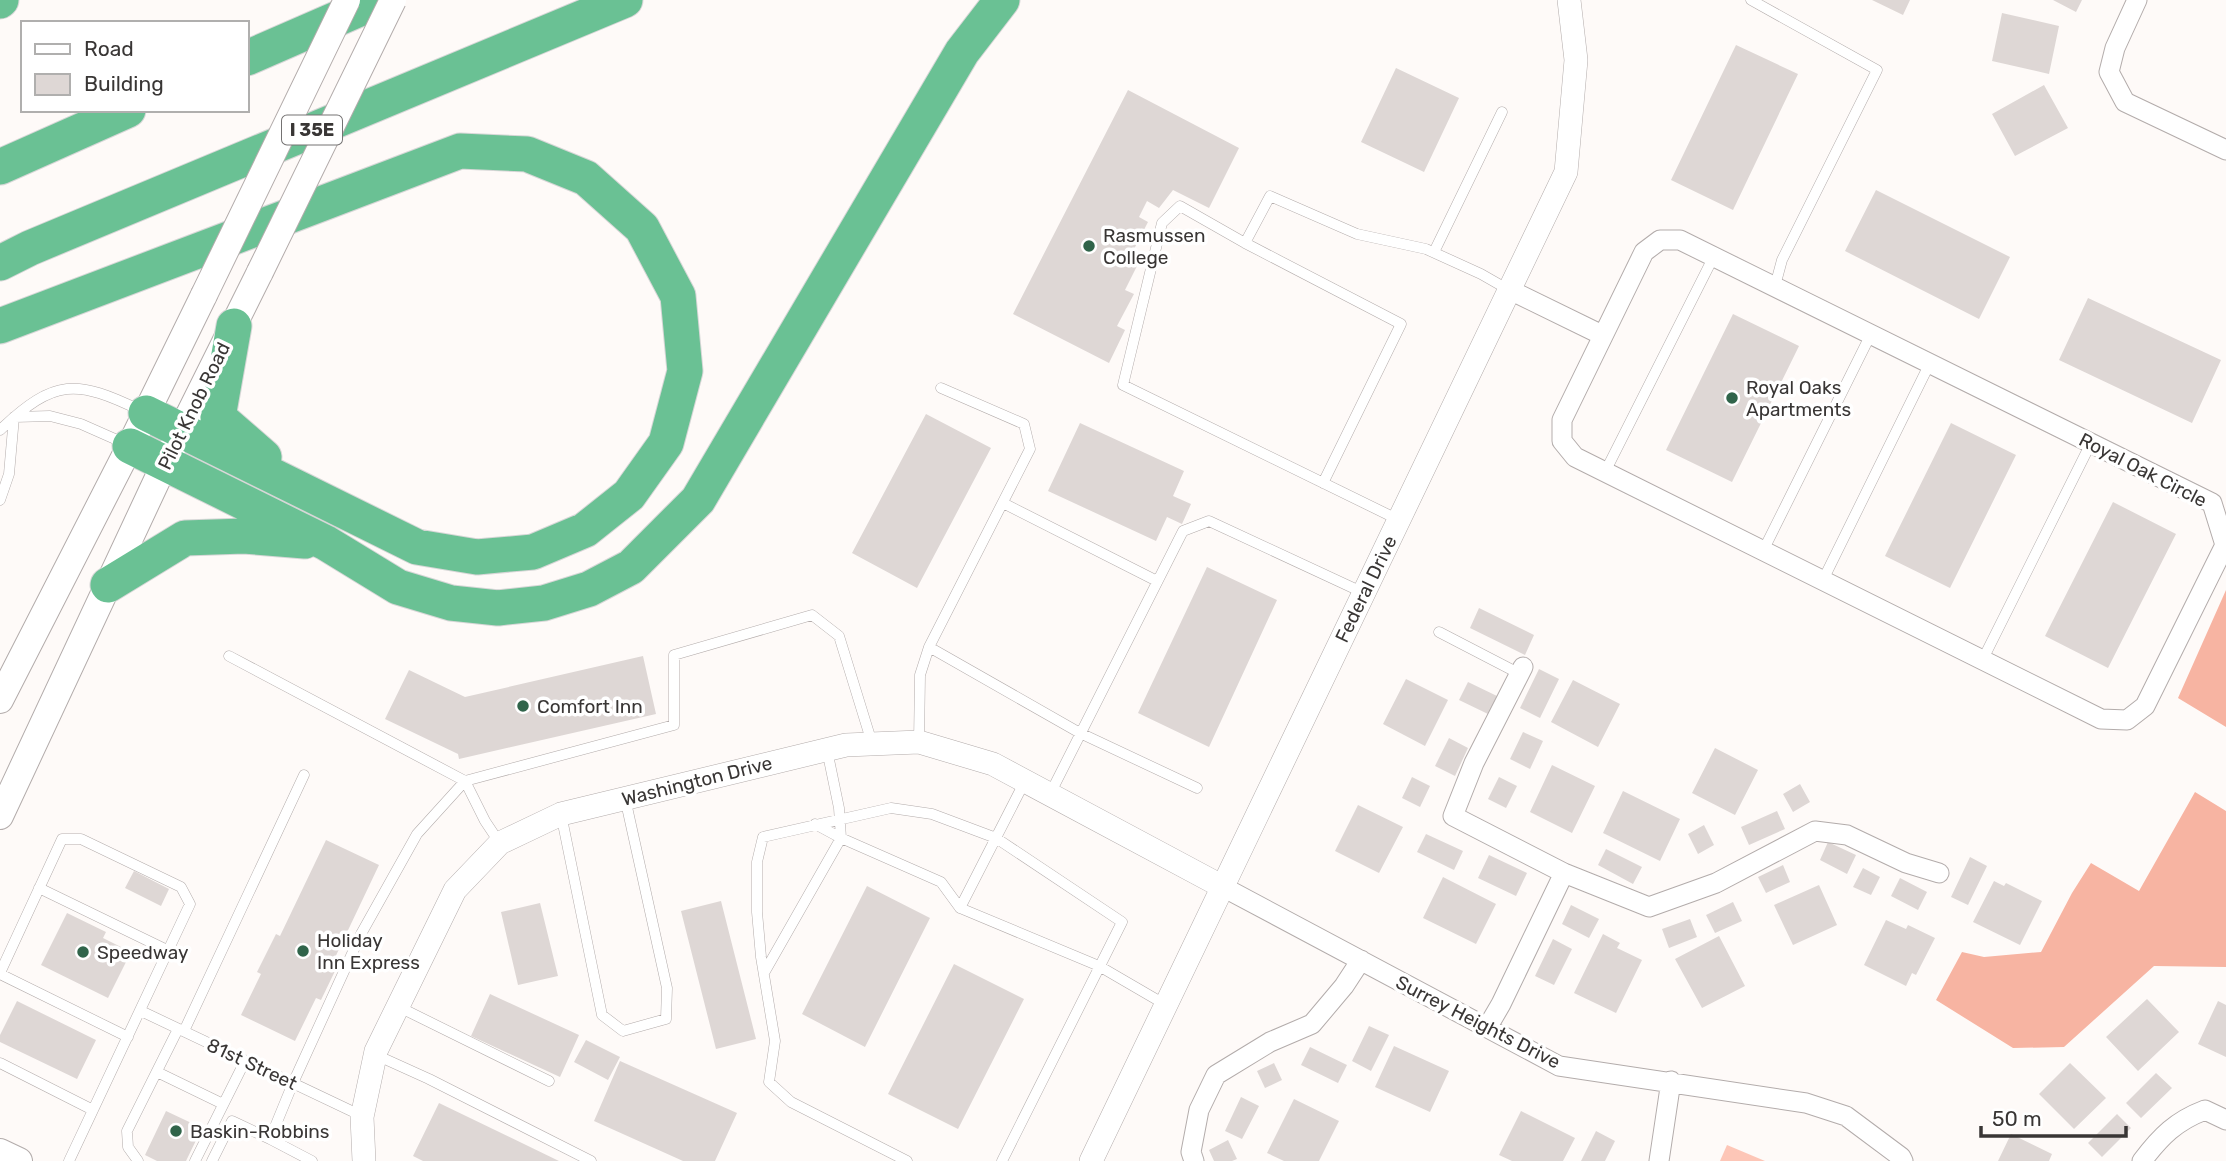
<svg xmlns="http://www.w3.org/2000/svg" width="2226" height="1161" font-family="Rubik,sans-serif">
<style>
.green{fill:#fdc6b7}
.forest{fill:#f7b4a2}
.building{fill:#ded7d5}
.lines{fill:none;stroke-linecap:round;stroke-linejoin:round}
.service-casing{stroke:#b3acab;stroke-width:11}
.minor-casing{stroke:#b3acab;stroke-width:21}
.tertiary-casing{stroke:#b3acab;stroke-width:24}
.secondary-casing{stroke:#b3acab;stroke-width:28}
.motorway-casing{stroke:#d7d7d7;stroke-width:37}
.service{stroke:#fff;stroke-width:10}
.minor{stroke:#fff;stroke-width:19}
.tertiary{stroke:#fff;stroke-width:23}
.secondary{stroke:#fff;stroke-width:26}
.motorway{stroke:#6ac194;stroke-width:35}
.secondary-bridge-casing{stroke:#b3acab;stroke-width:28;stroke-linecap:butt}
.secondary-bridge{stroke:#fff;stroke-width:26}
.poi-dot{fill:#30644a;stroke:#fff;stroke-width:2.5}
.labels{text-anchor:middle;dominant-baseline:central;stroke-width:7;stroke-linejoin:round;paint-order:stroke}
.shield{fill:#fff;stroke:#747272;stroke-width:2}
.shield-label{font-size:18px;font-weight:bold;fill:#393635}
.poi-label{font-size:19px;fill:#393635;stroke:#fff;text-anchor:start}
.street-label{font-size:19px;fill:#393635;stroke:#fff}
</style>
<rect width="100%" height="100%" fill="#fefaf8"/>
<!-- green -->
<path class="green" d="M1727,1145L1765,1161H1720Z"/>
<!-- forest -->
<path class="forest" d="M2226,590V727L2178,698Z
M2195,792L2226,811V967L2154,966L2064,1047L2013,1048L1936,1000L1962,952L1984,957L2041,952L2072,893L2091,863L2139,891Z"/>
<!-- building -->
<path class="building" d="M1872,0H1910L1903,15Z
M2053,0H2082L2076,12Z
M2002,13L2059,26L2049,74L1992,61Z
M1736,45L1798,74L1733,210L1671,180Z
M1396,68L1459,98L1424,172L1361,142Z
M2044,85L2068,128L2015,156L1992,114Z
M1128,90L1239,148L1209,208L1173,190L1159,208L1147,201L1139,217L1148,222L1132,253L1141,258L1125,290L1134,294L1117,326L1125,330L1109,363L1013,314Z
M1876,190L2010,257L1979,319L1845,251Z
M2088,298L2221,360L2192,423L2059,360Z
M1733,314L1799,346L1732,482L1666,450Z
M926,414L991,448L917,588L852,553Z
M1080,423L1184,471L1173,496L1191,504L1182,524L1167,517L1156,541L1048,491Z
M1951,423L2016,455L1950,588L1885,556Z
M2113,502L2176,534L2108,668L2045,636Z
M1207,567L1277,600L1209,747L1138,713Z
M1479,608L1534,635L1525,655L1470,628Z
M643,656L656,714L459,759L458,754L385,719L409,670L465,697Z
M1539,669L1559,679L1540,718L1520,708Z
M1406,679L1448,700L1425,746L1383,724Z
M1573,680L1620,704L1598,747L1551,722Z
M1468,682L1497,696L1488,714L1459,700Z
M1523,732L1543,741L1530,769L1510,759Z
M1449,738L1468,748L1455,776L1435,766Z
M1715,748L1758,770L1735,815L1692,793Z
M1552,765L1595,786L1572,833L1530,812Z
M1412,777L1430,786L1420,807L1402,798Z
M1499,777L1517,786L1506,808L1488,799Z
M1800,784L1810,802L1793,812L1783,794Z
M1623,791L1680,819L1660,861L1603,833Z
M1358,805L1403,827L1379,873L1335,851Z
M1777,811L1785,829L1749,845L1741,827Z
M1704,825L1714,845L1698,854L1688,834Z
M1426,834L1463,851L1454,870L1417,852Z
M326,840L379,865L331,966L335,971L321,1000L316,998L295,1041L241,1015L261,974L257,972L276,934L280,936Z
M1828,842L1856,855L1847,874L1820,860Z
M1606,849L1642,867L1633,884L1598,865Z
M1489,855L1527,873L1516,896L1478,878Z
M1970,857L1987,866L1968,905L1951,897Z
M1783,865L1790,882L1766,893L1758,877Z
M1863,868L1880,877L1871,895L1853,887Z
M134,871L169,889L161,906L125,888Z
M1443,877L1496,904L1476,944L1423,918Z
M1900,878L1927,892L1918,910L1891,896Z
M1994,881L2004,886L2006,883L2042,901L2020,945L1973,922Z
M1819,885L1837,925L1793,945L1774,905Z
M867,886L930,918L865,1047L802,1014Z
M721,901L756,1039L716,1049L681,911Z
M1733,902L1742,921L1715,933L1706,915Z
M540,903L558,976L518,985L501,912Z
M1571,905L1599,919L1589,938L1562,924Z
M67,913L106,932L103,938L131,952L108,998L41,965Z
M1690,919L1697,937L1669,948L1662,929Z
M1886,920L1906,929L1908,925L1935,938L1916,975L1912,973L1906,986L1864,965Z
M1603,934L1620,943L1617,948L1642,960L1616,1013L1574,993Z
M1719,936L1745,986L1702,1008L1675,959Z
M1553,939L1572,949L1554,985L1535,976Z
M954,964L1024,999L958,1129L888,1094Z
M490,994L579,1035L560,1077L471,1036Z
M2147,999L2179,1032L2138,1071L2106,1037Z
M17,1001L96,1040L77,1079L0,1042V1035Z
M2218,1001L2226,1005V1057L2198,1044Z
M1369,1026L1389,1035L1371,1071L1352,1061Z
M586,1040L620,1057L608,1080L574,1062Z
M1394,1046L1449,1071L1430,1112L1375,1087Z
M1310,1047L1347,1065L1338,1083L1301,1065Z
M620,1061L737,1113L715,1161H683L594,1121Z
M1274,1063L1282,1080L1265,1088L1257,1071Z
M2070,1063L2106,1098L2074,1129L2039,1094Z
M2156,1073L2172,1088L2141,1118L2126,1103Z
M1241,1097L1259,1106L1242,1139L1225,1131Z
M1294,1099L1339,1121L1319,1161H1284L1267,1153Z
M439,1103L559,1161H423L413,1156Z
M166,1111L202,1128L186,1161H157L145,1155Z
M1521,1111L1575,1138L1563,1161H1512L1499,1155Z
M2117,1114L2131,1128L2102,1157L2088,1143Z
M1596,1131L1615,1141L1605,1161H1581Z
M2011,1134L2052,1154L2049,1161H1998Z
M1228,1140L1237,1159L1232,1161H1214L1209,1150Z"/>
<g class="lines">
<defs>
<path id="service" d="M1751,0L1877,70L1782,260L1775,286
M1245,243L1270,196L1357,234L1426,249L1481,274L1509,290
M1434,252L1502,112
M15,417L50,416L81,424L124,443
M0,430C55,378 76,379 142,411
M1605,472L1714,256
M1323,483L1401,324L1245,243L1180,206L1162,223L1123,385L1399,520
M0,500L9,474L14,417
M1003,503L1157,581
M1763,551L1871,334
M1823,580L1930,363
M1439,632L1520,674
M929,647L1080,733L1197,788
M229,656L465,781L674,725V655L812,615L839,636L872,743
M1983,659L2091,443
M919,742L920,675L929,647L1030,449L1024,424L941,388
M1050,794L1183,531L1209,521L1364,593
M561,814L602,1015L623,1031L666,1019L667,988L625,798
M815,824L841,838L941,882L960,908L1099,966L1166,1005
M39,888L169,951
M960,908L1025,781
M0,973L62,839H81L181,887L190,904L69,1161
M764,973L841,838L839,808L827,750
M0,974L128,1037
M399,1007L549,1081
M141,1011L362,1116
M184,1031L304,775
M376,1055L429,1079L591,1161
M0,1063L93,1110
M157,1072L223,1104
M138,1161L128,1147L127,1131L178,1029
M195,1161L245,1061
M212,1161L232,1121L270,1139
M312,1161L270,1139L293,1083L361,934L417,834L465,781L485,821L499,842
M907,1161L791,1102L769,1082L775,1041L761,957L757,912V862L763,837L891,808L932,814L996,838L1122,922L1002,1161"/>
<path id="minor" d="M2137,0L2115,48L2109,72L2125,102L2226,150
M1660,240H1680L2212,503L2225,545L2145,706L2127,720L2101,719L1575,457L1562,441V420L1644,252Z
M1510,290L1602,335
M1523,667L1474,763L1453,816L1564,873L1649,907L1716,883L1815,831L1847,835L1906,863L1939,873
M1223,887L1559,1066L1806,1103L1846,1116L1901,1157L1903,1161
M1487,1028L1501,1004L1564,873
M1194,1161L1191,1152L1199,1110L1216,1075L1270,1042L1312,1024L1344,986L1361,960
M1659,1161L1671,1081
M2142,1161C2161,1136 2176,1121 2205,1110L2226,1120"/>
<path id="tertiary" d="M364,1161L362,1117L376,1051L455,890L500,843L561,814L846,745L919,742L993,764L1223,887
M1091,1161L1566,172L1576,60L1569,0"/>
<path id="secondary" d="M0,700L130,446L204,295
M0,816L165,463L260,272
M0,1152L19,1161"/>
<path id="motorway" d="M0,1L1,0
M247,58L380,0
M0,167L128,110
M0,263L30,248L625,0
M0,326L460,151L527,154L586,178L642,228L678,296L685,371L666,443L629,495L585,530L533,552L477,557L417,547L146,413
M234,326L218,417L264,457
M130,446L326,543L398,587L451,603L498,608L544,603L589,589L631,567L698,500L962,52L1002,0
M108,585L185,538L244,536L305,541"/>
</defs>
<!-- service casing -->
<use href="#service" class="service-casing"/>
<!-- minor casing -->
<use href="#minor" class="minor-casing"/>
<!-- tertiary casing -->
<use href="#tertiary" class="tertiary-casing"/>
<!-- secondary casing -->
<use href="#secondary" class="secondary-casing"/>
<!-- motorway casing -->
<use href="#motorway" class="motorway-casing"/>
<!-- service -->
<use href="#service" class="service"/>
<!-- minor -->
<use href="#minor" class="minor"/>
<!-- tertiary -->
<use href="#tertiary" class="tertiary"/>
<!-- secondary -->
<use href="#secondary" class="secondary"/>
<!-- motorway -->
<use href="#motorway" class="motorway"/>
<defs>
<path id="secondary-bridge" d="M260,272L393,0
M204,295L347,0"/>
</defs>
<!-- secondary-bridge casing -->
<use href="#secondary-bridge" class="secondary-bridge-casing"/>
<!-- secondary-bridge -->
<use href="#secondary-bridge" class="secondary-bridge"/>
</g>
<!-- markers -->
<g class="poi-dot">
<circle cx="1089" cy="246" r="7"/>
<circle cx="1732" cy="398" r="7"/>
<circle cx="523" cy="706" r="7"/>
<circle cx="303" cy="951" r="7"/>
<circle cx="83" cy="952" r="7"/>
<circle cx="176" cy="1131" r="7"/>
</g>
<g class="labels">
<!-- shield labels -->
<rect class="shield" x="282" y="115.5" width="60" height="29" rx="5"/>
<g class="shield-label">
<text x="312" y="130">I 35E</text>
</g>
<!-- poi labels -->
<g class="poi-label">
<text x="1103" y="235">Rasmussen<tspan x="1103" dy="22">College</tspan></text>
<text x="1746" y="387">Royal Oaks<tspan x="1746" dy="22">Apartments</tspan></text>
<text x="537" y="706">Comfort Inn</text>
<text x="317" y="940">Holiday<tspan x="317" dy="22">Inn Express</tspan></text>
<text x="97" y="952">Speedway</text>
<text x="190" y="1131">Baskin-Robbins</text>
</g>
<!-- street labels -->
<g class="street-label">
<text transform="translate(194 406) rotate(-64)">Pilot Knob Road</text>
<text transform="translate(2143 470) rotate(27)">Royal Oak Circle</text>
<text transform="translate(1366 589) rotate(-64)">Federal Drive</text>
<text transform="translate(697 781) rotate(-14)">Washington Drive</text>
<text transform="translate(1478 1022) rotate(27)">Surrey Heights Drive</text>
<text transform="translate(252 1064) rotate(25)">81st Street</text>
</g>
</g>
<!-- legend -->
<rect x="21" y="21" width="228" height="91" fill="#ffffff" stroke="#b0afae" stroke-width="2"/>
<rect x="35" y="44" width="35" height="10" fill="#ffffff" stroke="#b0afae" stroke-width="2"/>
<text x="84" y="56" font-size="21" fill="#393635">Road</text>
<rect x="35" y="74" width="35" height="21" fill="#ded7d5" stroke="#b0afae" stroke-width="2"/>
<text x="84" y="91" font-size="21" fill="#393635">Building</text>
<!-- scale -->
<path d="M1981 1126v10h145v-10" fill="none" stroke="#393635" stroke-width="3.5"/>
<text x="1992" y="1126" font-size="21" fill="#393635" stroke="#ffffff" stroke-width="5" paint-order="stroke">50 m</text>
</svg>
